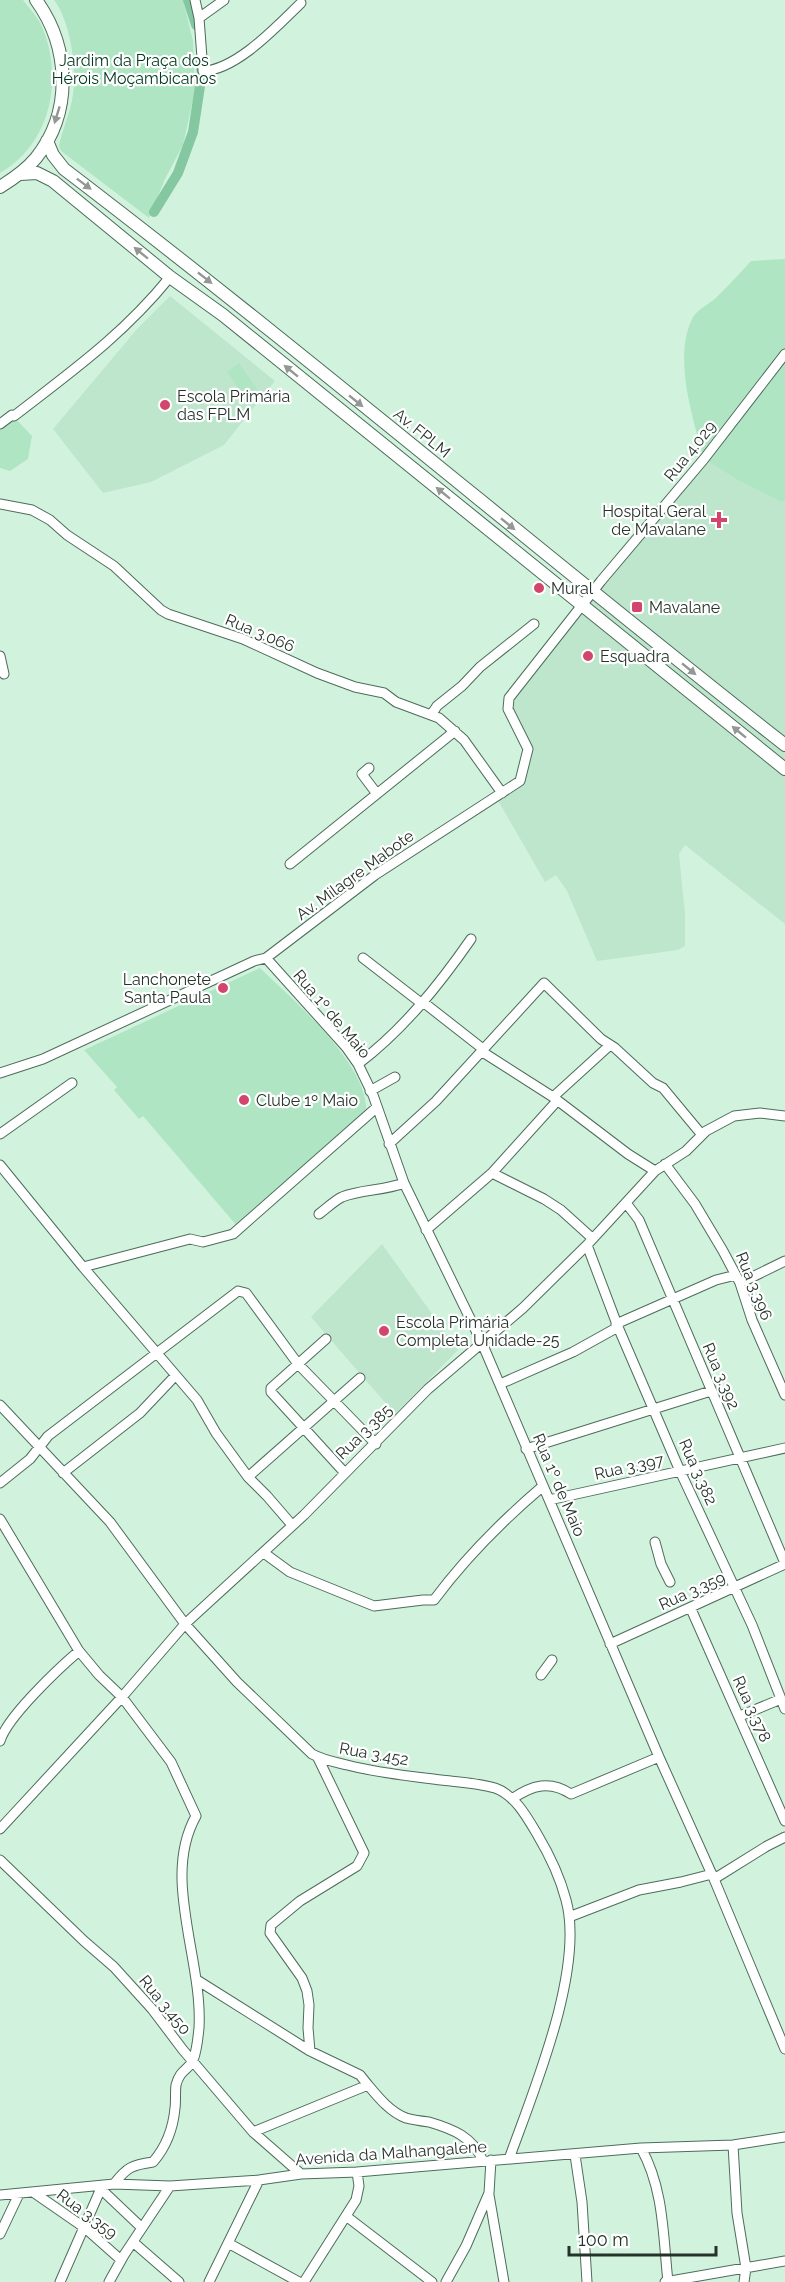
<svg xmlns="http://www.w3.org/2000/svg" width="785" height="2282" font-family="Raleway,sans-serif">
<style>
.built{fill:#bee6cd}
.green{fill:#b0e5c4}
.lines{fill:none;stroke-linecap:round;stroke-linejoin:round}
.canal{stroke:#84c7a0;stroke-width:10}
.minor-casing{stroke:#4e6c5a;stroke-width:11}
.major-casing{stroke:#4e6c5a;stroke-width:14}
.minor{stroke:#fff;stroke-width:9}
.major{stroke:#fff;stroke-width:12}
.oneway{fill:#929995}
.poi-dot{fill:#d3456c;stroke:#fff;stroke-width:2}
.labels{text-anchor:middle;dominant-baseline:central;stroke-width:4.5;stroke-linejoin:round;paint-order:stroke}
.park-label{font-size:16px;fill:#00361d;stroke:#fff}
.poi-label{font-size:16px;fill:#26332b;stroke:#fff;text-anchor:start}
.street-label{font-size:16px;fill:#26332b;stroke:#fff}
</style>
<rect width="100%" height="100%" fill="#d1f3de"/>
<!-- built -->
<path class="built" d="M170,296L275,381L224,445L151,482L103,493L53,429L137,329Z
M785,363V924L685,845L679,854L685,914V946L678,950L597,961L567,891L556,875L545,882L496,797L520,781L528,749L519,733L509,698Z
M382,1244L458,1350L395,1414L311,1317Z"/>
<!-- green -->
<path class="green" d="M0,0H23C29,8 38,17 42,27C64,78 51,144 0,173Z
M54,0H183L193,41L195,91L183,145L165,179L149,218L61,151L59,146C62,130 69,116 72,100C78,73 71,22 54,0Z
M785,259V500L782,502L738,480L704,459C693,419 673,358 692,319C696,310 709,304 716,298C728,286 740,273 751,261Z
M239,363L257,389L245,398L227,372Z
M12,415L32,436L28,459L10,471L0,468V420Z
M260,968C292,999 371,1066 366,1114L237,1226L143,1116L139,1119L114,1090L117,1087L84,1050Z"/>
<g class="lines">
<!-- canal -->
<path class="canal" d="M188,0L196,25
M154,212L178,173L193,132L202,73L200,62"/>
<defs>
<path id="minor" d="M195,0L199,18L203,71C237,70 278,25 301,3
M199,18L224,0
M0,424L12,415L14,416C72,371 123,335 170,277
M0,504L32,510L50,520L67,535L114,566L161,610L168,614L243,639L317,673L355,687L384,693L396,702L439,718L464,740L502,793
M0,656L4,674
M431,715L437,706L462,686L480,667L534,624
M369,768L362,774L377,794
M290,864L455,731
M266,958L346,1047L358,1064L373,1095L404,1183L482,1343L659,1757L714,1879L785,2049
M363,958L421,1003
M423,1002L483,1049
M481,1051L553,1097L628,1154L655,1171
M358,1064C403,1030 439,985 471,939
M0,1073L43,1059L254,961L266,958L375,875L520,781L528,749L508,709L509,698L601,581L704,459L785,354
M370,1091L395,1077
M553,1097L609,1046
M0,1134L72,1083
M389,1144L436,1101L544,983L601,1039L615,1048L653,1083L663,1088L702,1135
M665,1164L695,1204L723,1251L740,1283L752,1320L785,1395
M0,1165L83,1267L197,1400L216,1433L248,1477L267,1496L292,1525
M492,1173L544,1199L561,1210L592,1238
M626,1203L639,1220L785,1563
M319,1214C327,1208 334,1201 342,1197C361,1189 383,1191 404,1183
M426,1230L492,1173L557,1101
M587,1245L618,1327L680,1471L752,1625L785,1709
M83,1267L190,1239L203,1242L233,1234L376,1108
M740,1283L785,1261
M616,1324L716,1280L736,1275
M326,1339L271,1388V1392L344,1472
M500,1384L573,1352L618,1327
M0,1405L110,1522L185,1624L237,1682L312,1754C323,1760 335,1762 347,1765C378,1773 409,1776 441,1780C459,1782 478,1783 495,1788C515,1795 527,1817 537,1834C549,1854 560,1877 566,1900C585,1969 533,2092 509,2159
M526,1449L711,1391
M63,1473L140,1413L175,1376
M248,1477L360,1378
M0,1483L30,1459L48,1436L238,1291L246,1293L298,1364L376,1444
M549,1500L785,1448
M0,1519L79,1651L99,1675L122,1697L171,1762L196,1816C161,1878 203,1959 199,2028C198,2037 197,2051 193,2060C189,2070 180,2069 176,2085C175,2093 176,2101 175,2108C173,2130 166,2147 153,2162C132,2165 127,2167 114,2184
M655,1542L661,1564L670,1582
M264,1553L290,1572L374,1606L423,1600H434C466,1557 502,1521 543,1486
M691,1609L785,1821
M610,1644L785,1564
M541,1675L552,1660
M740,1716L781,1699
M0,1741C7,1717 59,1668 79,1651
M512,1799C532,1785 550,1780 571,1794L659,1757
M0,1829L122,1697L185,1624L304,1515L428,1389L523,1308L587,1245L655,1171L686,1151L706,1131L734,1116L760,1113L785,1116
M0,1860L84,1941L114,1967L152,2009L183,2050L253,2132L301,2174
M714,1879L767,1846L785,1837
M569,1917L639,1890L681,1882L712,1874
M197,1980L310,2051L360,2075L368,2085L253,2132
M310,2051L308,2028L309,2005L307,1991L302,1978L270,1933L271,1925L300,1901L357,1866L364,1853L318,1758
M368,2085C378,2097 390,2112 406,2118C413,2120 421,2121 429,2122C453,2129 473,2137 483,2161
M733,2145L737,2213L746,2268L744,2282
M641,2148C664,2189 663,2236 668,2282
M575,2155L582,2202L587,2282
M102,2190L142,2228
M33,2192L85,2228L121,2260
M0,2195L114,2184L170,2186L259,2180L301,2174L357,2172L641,2148L733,2145L785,2137
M489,2195L504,2282
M346,2216L432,2282
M0,2234L19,2194
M133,2242L179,2282
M228,2243L299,2282
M60,2282L102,2186
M109,2282L124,2255L170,2186
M209,2282L259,2180
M304,2282L356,2200L359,2186L357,2172
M446,2282L466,2246L489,2193L491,2160
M665,2282L785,2261"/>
<path id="major" d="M47,141L53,155L64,169C308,355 543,555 785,745
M20,174L37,173L53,181L170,277L223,315L785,769
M0,187C13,179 26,170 36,158C73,112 70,47 36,0"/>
</defs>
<!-- minor casing -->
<use href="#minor" class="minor-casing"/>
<!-- major casing -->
<use href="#major" class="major-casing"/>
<!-- minor -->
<use href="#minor" class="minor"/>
<!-- major -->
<use href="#major" class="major"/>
</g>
<!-- one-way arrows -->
<defs><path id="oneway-solid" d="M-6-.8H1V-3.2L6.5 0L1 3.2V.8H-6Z" transform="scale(1.5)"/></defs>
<g class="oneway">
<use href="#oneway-solid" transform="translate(57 115) rotate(107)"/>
<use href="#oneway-solid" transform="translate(84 184) rotate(37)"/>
<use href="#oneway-solid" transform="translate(141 253) rotate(-141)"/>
<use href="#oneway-solid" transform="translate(205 278) rotate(38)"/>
<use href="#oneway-solid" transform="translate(291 371) rotate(-141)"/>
<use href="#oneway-solid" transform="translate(356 401) rotate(39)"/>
<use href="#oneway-solid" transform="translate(443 493) rotate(-141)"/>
<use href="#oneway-solid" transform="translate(508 524) rotate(39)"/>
<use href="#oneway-solid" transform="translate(689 669) rotate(39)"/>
<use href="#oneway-solid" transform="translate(739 732) rotate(-141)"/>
</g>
<!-- markers -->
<g class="poi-dot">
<circle cx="165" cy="405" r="6"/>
<path d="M716 511h6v6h6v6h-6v6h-6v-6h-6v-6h6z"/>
<circle cx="539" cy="588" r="6"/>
<rect x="631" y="601" width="12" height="12" rx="3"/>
<circle cx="588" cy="656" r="6"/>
<circle cx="223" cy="988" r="6"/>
<circle cx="244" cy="1100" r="6"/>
<circle cx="384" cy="1331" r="6"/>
</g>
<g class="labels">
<!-- park labels -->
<g class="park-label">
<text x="134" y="60">Jardim da Praça dos<tspan x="134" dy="18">Hérois Moçambicanos</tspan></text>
</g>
<!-- poi labels -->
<g class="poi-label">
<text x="177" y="396">Escola Primária<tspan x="177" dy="18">das FPLM</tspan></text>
<text x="706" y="511" text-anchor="end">Hospital Geral<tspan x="706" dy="18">de Mavalane</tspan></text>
<text x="551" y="588">Mural</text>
<text x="649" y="607">Mavalane</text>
<text x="600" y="656">Esquadra</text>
<text x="211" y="979" text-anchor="end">Lanchonete<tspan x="211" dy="18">Santa Paula</tspan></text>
<text x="256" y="1100">Clube 1º Maio</text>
<text x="396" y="1322">Escola Primária<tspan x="396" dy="18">Completa Unidade-25</tspan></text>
</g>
<!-- street labels -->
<g class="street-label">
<text transform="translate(422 433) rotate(39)">Av. FPLM</text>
<text transform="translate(690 451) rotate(-51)">Rua 4.029</text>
<text transform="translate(260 633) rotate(23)">Rua 3.066</text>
<text transform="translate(355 875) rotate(-36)">Av. Milagre Mabote</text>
<text transform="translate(332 1014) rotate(50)">Rua 1º de Maio</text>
<text transform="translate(754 1286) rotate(68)">Rua 3.396</text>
<text transform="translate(721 1376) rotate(67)">Rua 3.392</text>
<text transform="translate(364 1432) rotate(-44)">Rua 3.385</text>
<text transform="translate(629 1467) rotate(-12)">Rua 3.397</text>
<text transform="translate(698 1472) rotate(66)">Rua 3.382</text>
<text transform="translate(559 1485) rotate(67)">Rua 1º de Maio</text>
<text transform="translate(692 1591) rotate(-24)">Rua 3.359</text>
<text transform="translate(752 1709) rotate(66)">Rua 3.378</text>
<text transform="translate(374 1754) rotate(10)">Rua 3.452</text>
<text transform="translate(165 2005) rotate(51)">Rua 3.450</text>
<text transform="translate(391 2153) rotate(-4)">Avenida da Malhangalene</text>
<text transform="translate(87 2214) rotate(37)">Rua 3.359</text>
</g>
</g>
<!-- scale -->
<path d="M569 2246v9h147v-9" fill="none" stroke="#26332b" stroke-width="3"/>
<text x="578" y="2246" font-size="18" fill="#26332b" stroke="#ffffff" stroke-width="4.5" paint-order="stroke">100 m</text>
</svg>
